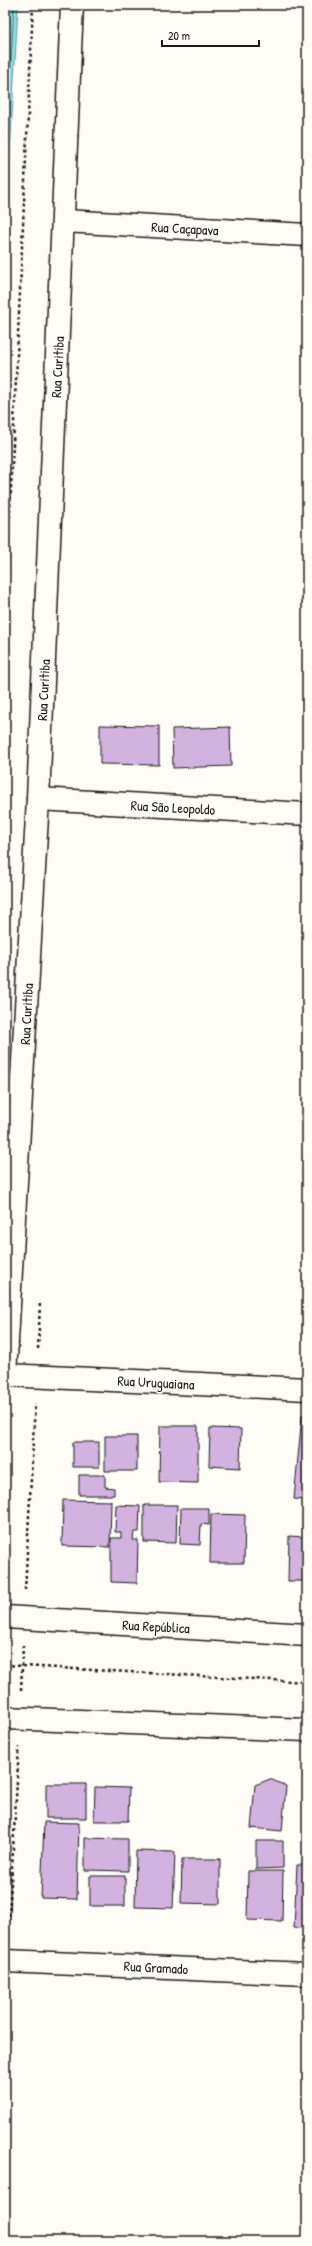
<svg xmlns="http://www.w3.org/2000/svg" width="312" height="2246" font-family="'Patrick Hand',sans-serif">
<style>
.water{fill:#8fe1e5;stroke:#619295}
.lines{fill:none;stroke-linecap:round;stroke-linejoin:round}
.shore{stroke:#4a6b6c;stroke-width:1}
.building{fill:#d2b2de;stroke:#1c1c1c}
.street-casing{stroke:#1c1c1c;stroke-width:25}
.secondary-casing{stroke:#1c1c1c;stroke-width:25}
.path{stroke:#1c1c1c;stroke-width:2.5;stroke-dasharray:3 3;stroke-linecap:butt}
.street{stroke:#fdfcf7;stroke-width:22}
.secondary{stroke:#fdfcf7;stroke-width:22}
.labels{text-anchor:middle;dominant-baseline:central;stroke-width:3.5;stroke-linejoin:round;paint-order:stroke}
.street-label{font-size:14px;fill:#1c1c1c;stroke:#fdfcf7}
</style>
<rect width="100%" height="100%" fill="#fdfcf7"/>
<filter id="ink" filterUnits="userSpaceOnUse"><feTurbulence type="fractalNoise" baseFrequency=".025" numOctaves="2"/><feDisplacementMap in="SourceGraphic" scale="8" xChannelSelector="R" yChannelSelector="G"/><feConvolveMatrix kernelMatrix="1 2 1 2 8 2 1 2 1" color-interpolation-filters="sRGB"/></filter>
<g filter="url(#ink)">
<!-- water -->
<path class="water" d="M5,5H18L5,245Z"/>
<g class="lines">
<!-- shore -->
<path class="shore" d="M5,83L9,5
M5,173L14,5"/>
</g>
<!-- building -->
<path class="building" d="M100,725L159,726V765L100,764Z
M230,727L231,766L173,768L172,729Z
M302,1415H307V1500L294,1499Z
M160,1426H198V1483L159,1482Z
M210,1428L241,1429L240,1468L209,1466Z
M105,1436H137V1471H105Z
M73,1442H99V1467H73Z
M79,1475H105V1487L114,1488V1495H79Z
M63,1500L111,1501L110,1547L62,1546Z
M116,1505L140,1506L139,1532H134L133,1540H138L137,1583L111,1582V1538H121V1532H115Z
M144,1505H177L176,1543L144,1542Z
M181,1508H209V1525L201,1524L200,1545L180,1544Z
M211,1514L245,1515L244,1563H210Z
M305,1529H307L306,1581H288L289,1536L305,1537Z
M270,1779L286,1786L282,1831L251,1828L255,1785Z
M46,1784H86V1818H46Z
M95,1787L129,1788L128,1821H94Z
M305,1803H307V1854H304Z
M44,1822L79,1823L77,1899L41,1898Z
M85,1838L128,1839V1871L85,1870Z
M256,1841H283V1868L256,1869Z
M136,1851L175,1852L173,1908L135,1907Z
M182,1859H220V1904L181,1903Z
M297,1865H307V1929L294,1928Z
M248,1871H283L282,1921L247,1920Z
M90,1876H125V1906H90Z"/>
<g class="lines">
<defs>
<path id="street" d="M64,221L307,235
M38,799L307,814
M5,1375L307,1389
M5,1961L307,1974"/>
<path id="secondary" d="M5,1375L38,799L72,5
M5,1617L307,1635
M5,1718L307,1730"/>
</defs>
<!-- street casing -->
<use href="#street" class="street-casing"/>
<!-- secondary casing -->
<use href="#secondary" class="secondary-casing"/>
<!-- path -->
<path class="path" d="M5,620L33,5
M38,1349L40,1302
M25,1590L35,1404
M5,1665L307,1682
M21,1690L23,1645
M8,1934L19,1747
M5,2004L6,1989"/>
<!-- street -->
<use href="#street" class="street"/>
<!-- secondary -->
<use href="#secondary" class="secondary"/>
</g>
</g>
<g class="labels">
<!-- street labels -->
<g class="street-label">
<text transform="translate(185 228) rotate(3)">Rua Caçapava</text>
<text transform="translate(57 367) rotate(-87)">Rua Curitiba</text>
<text transform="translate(43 690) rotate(-87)">Rua Curitiba</text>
<text transform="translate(173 807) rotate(3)">Rua São Leopoldo</text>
<text transform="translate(26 1014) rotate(-87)">Rua Curitiba</text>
<text transform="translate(156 1382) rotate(3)">Rua Uruguaiana</text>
<text transform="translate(156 1626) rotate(3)">Rua República</text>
<text transform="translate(156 1967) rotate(3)">Rua Gramado</text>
</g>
</g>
<!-- margin -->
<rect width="312" height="2246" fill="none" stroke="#fdfcf7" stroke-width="20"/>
<rect x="10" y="10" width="292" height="2226" fill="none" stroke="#1c1c1c" stroke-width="1.5" filter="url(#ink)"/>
<!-- scale -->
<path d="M162 40v6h97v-6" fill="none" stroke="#1c1c1c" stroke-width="2"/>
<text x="168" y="40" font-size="12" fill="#1c1c1c" stroke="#fdfcf7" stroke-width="3" paint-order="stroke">20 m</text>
</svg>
